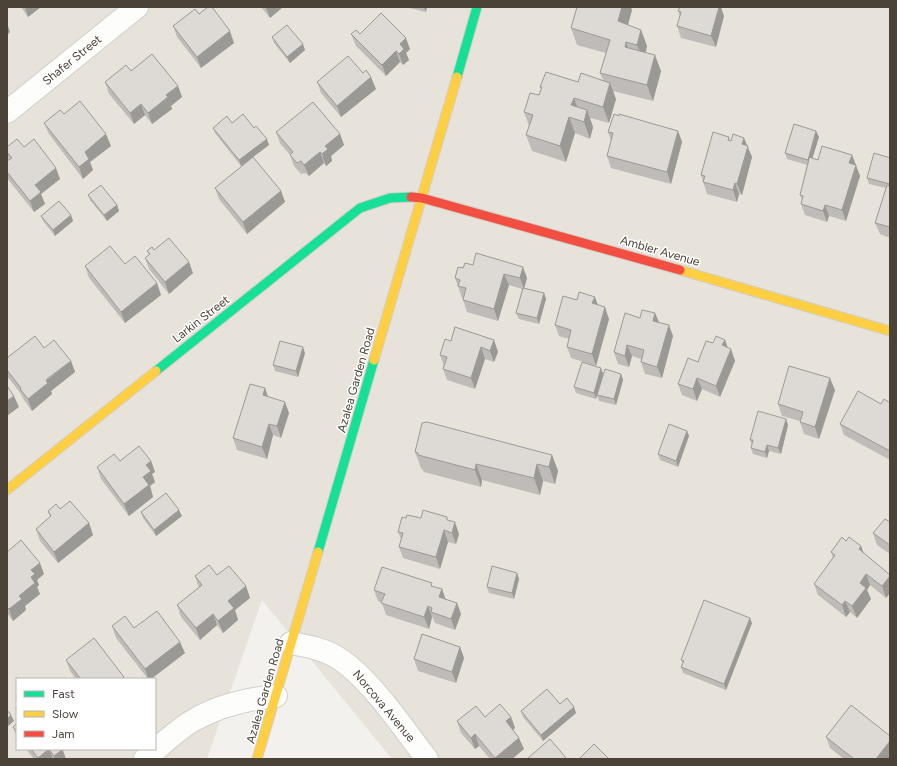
<svg xmlns="http://www.w3.org/2000/svg" width="897" height="766" font-family="Figtree,sans-serif">
<style>
.residential{fill:#e7e3db;fill-rule:evenodd}
.lines{fill:none;stroke-linecap:round;stroke-linejoin:round}
.street-casing{stroke:#d1cfcb;stroke-width:24}
.fast-casing{stroke:#d2cec5;stroke-width:11}
.slow-casing{stroke:#d2cec5;stroke-width:11}
.jam-casing{stroke:#d2cec5;stroke-width:11}
.street{stroke:#fdfdfc;stroke-width:22}
.fast{stroke:#16e098;stroke-width:9}
.slow{stroke:#ffcf43;stroke-width:9}
.jam{stroke:#f24e42;stroke-width:9}
.wall{fill:#bebbb8}
.shaded-wall{fill:#9b9996}
.building{fill:#dddad6;stroke:#9b9996}
.labels{text-anchor:middle;dominant-baseline:central;stroke-width:3;stroke-linejoin:round;paint-order:stroke}
.street-label{font-size:12px;fill:#4b4338;stroke:#fff}
</style>
<rect width="100%" height="100%" fill="#f3f1ee"/>
<!-- residential -->
<path class="residential" d="M7,7H890V759H392L262,600L207,759H7ZM17,679H155V749H17Z"/>
<g class="lines">
<defs>
<path id="street" d="M7,112L137,7
M291,643C307,646 324,649 338,658C370,678 403,728 427,759
M145,759C161,746 176,730 194,720C220,705 247,699 276,696"/>
<path id="fast" d="M457,77L477,7
M156,371L360,208L390,198L411,197
M318,552L374,360"/>
<path id="slow" d="M680,270L890,331
M374,360L457,77
M7,490L156,371
M257,759L318,552"/>
<path id="jam" d="M411,197L422,198L680,270"/>
</defs>
<!-- street casing -->
<use href="#street" class="street-casing"/>
<!-- fast casing -->
<use href="#fast" class="fast-casing"/>
<!-- slow casing -->
<use href="#slow" class="slow-casing"/>
<!-- jam casing -->
<use href="#jam" class="jam-casing"/>
<!-- street -->
<use href="#street" class="street"/>
<!-- fast -->
<use href="#fast" class="fast"/>
<!-- slow -->
<use href="#slow" class="slow"/>
<!-- jam -->
<use href="#jam" class="jam"/>
</g>
<!-- wall -->
<path class="wall" d="M21,7H41L28,17Z
M261,7H283L270,18Z
M405,7H427L426,12Z
M632,10L628,25L641,30L647,46L646,52L661,71L653,101L613,91L616,99L609,123L590,118L593,127L590,139L575,133L566,162L532,151L526,135L529,126L524,112L539,95L541,90L540,87L578,82L603,80L600,73L606,53L577,45L571,28Z
M678,11L724,16L716,47L681,38L677,26L680,16Z
M173,26L234,43L201,68L177,37Z
M351,34H360L410,49L406,53L409,60L403,65L400,62L386,76L356,46Z
M272,37L305,50L290,63L274,43Z
M131,71L178,86L182,97L171,106L172,109L152,124L145,115L134,124L109,94L105,82Z
M363,73L376,89L341,117L321,93L317,82Z
M64,114L111,146L90,162L93,170L83,179L49,134L44,123Z
M232,123L254,128L269,145L241,166L215,133L213,128Z
M678,131L682,142L671,184L611,168L607,156L611,141L608,132Z
M816,131L819,137L812,158L818,160L852,155L860,176L846,221L829,216L827,222L805,215L801,204L802,200L800,195L807,165L787,159L785,153Z
M276,132L340,134L344,145L331,156L332,161L326,166L324,163L309,176L305,173L301,174L294,166L290,155L280,143Z
M729,137L730,141L744,138L752,157L742,195L739,194L737,202L707,194L701,175Z
M7,147H24L60,179L41,194L45,204L34,212L7,178V161L9,160L7,155Z
M890,158V238L880,234L875,223L886,188L869,184L867,178Z
M215,188L281,191L285,202L247,234L219,199Z
M88,195L117,205L119,211L107,221L90,200Z
M71,215L73,221L55,236L43,221L41,216Z
M154,250L193,273L169,294L149,269L145,258L149,255L147,251Z
M473,265L527,278L524,288L544,293L546,299L539,324L519,319L516,313L522,289L509,285L498,321L467,312L463,300V298H462L455,278L463,268Z
M85,266L161,295L125,323L89,278Z
M577,300L598,305L609,319L596,366L571,358L567,347L569,339L559,336L555,325Z
M655,313L659,322L673,336L662,378L645,374L641,362V359L632,356L629,367L618,364L614,352L640,318Z
M494,340L498,352L494,362L485,359L475,389L447,380L443,369L444,366L440,355L451,341Z
M725,340L727,348L731,349L735,361L720,397L702,389L697,401L682,395L678,384L698,362L713,343Z
M44,348L71,361L75,372L51,391L52,394L32,411L24,400L21,394L7,376V370Z
M305,353L298,377L275,371L273,365Z
M601,368L603,374L596,399L576,393L574,387Z
M621,374L623,380L616,405L599,401L597,395Z
M265,388L268,397L289,413L281,438L273,435L267,459L237,450L233,438Z
M835,390L819,439L804,434L800,422V421L782,416L778,404Z
M890,403V460L844,435L840,424Z
M786,419L788,425L781,454L769,451L767,458L753,454L751,448L752,445L750,440Z
M687,431L689,436L678,467L660,460L658,454Z
M415,452L552,455L558,471L555,484L543,481L540,495L482,480L481,487L424,472L422,469L421,468Z
M120,461H151L155,472L152,474L155,482L150,486L153,497L129,516L101,479L97,467Z
M60,509L89,523L93,535L58,563L40,541L36,529L50,517L48,511Z
M141,512L182,516L156,536L143,518Z
M406,518H421L449,521L459,534L456,544L448,542L440,569L403,558L399,547L401,539L398,532Z
M890,522V554L877,545L873,533Z
M846,541L861,546L864,553L890,575V593L886,598L870,585L867,590L871,599L857,618L850,612L846,617L818,595L814,584L833,558L831,552Z
M7,552L44,574L37,580L39,585L37,587L40,594L25,606L26,610L13,621L7,613Z
M517,573L519,579L514,599L489,593L487,587Z
M217,575L246,586L250,598L235,610L238,620L223,633L217,625L200,640L181,617L177,605L199,588L195,576Z
M433,586L442,589L445,599L457,603L461,614L455,630L435,623L433,618L432,617L429,629L386,615L382,603L378,601L374,590Z
M750,618L752,623L726,690L683,673L681,667L683,664L681,660Z
M112,626L134,628L185,653L151,679H148L116,638Z
M460,647L464,658L456,683L418,671L414,659Z
M66,660L124,677L125,679H76L70,671Z
M560,704L574,707L576,713L543,741L523,717L521,711Z
M485,717H511L515,728L513,730L524,749L512,759H490L479,746L475,749L461,733L457,721Z
M17,723V737L13,727Z
M890,736V758L889,759H844L830,748L826,737Z
M26,749H65L63,751L66,759H34Z"/>
<!-- shaded-wall -->
<path class="shaded-wall" d="M25,7H41L28,17Z
M266,7H283L270,18Z
M424,7H427L426,12Z
M622,7H631L632,10L624,38L618,21Z
M719,7H721L724,16L716,47L711,36Z
M7,23L10,32L7,35Z
M641,30L647,46L643,62L637,45Z
M230,31L234,43L201,68L197,57Z
M406,38L410,49L406,53L409,60L403,65L399,54L400,44Z
M626,42L632,59L625,47Z
M303,44L305,50L290,63L287,57Z
M396,51L400,62L386,76L382,65Z
M655,55L661,71L653,101L647,85Z
M371,77L376,89L341,117L337,106Z
M610,83L616,99L609,123L603,107Z
M178,86L182,97L171,106L172,109L152,124L148,113L166,95Z
M574,98L580,114L571,105Z
M141,104L145,115L134,124L130,113Z
M587,110L593,127L590,139L584,122Z
M569,117L575,133L566,162L560,146Z
M678,131L682,142L671,184L667,172Z
M816,131L819,137L810,166L808,160Z
M106,134L111,146L90,162L93,170L83,179L79,167L85,152Z
M340,134L344,145L331,156L332,161L326,166L322,154L325,146Z
M744,138L752,157L742,195L737,184L742,144Z
M267,139L269,145L241,166L239,160Z
M320,152L324,163L309,176L304,165Z
M852,155L860,176L846,221L842,210L849,163Z
M56,168L60,179L41,194L45,204L34,212L30,201L35,185Z
M735,183L739,194L737,202L733,190Z
M281,191L285,202L247,234L243,222Z
M117,205L119,211L107,221L104,215Z
M825,205L829,216L827,222L823,211Z
M71,215L73,221L55,236L53,230Z
M189,262L193,273L169,294L165,282Z
M523,267L527,278L524,289L520,278Z
M504,274L509,285L498,321L494,309Z
M157,283L161,295L125,323L121,312Z
M544,293L546,299L539,324L537,318Z
M595,297L599,308L592,303Z
M605,307L609,319L596,366L592,354Z
M655,313L660,325L653,321Z
M669,325L673,336L662,378L657,367Z
M494,340L498,352L494,362L490,351Z
M725,340L729,351L722,345Z
M627,345L632,356L629,367L625,356Z
M303,347L305,353L298,377L296,371Z
M481,347L485,359L475,389L471,378Z
M731,349L735,361L720,397L716,386Z
M71,361L75,372L51,391L52,394L32,411L28,399L46,381Z
M601,368L603,374L596,399L594,393Z
M621,374L623,380L616,405L614,399Z
M697,378L702,389L697,401L693,389Z
M830,378L835,390L819,439L815,427Z
M265,388L269,400L263,395Z
M14,396L19,407L7,416V401Z
M285,402L289,413L281,438L277,426Z
M786,419L788,425L781,454L778,448Z
M269,424L273,435L267,459L262,447Z
M687,431L689,436L678,467L676,461Z
M767,445L769,451L767,458L765,452Z
M552,455L558,471L555,484L549,467Z
M151,461L155,472L152,474L155,482L150,486L153,497L129,516L124,504L143,477L146,465Z
M476,464L482,480L481,487L475,470Z
M537,464L543,481L540,495L534,478Z
M179,510L182,516L156,536L154,530Z
M455,522L459,534L456,544L452,533Z
M89,523L93,535L58,563L54,552Z
M444,530L448,542L440,569L436,557Z
M861,546L865,558L859,549Z
M40,563L44,574L37,580L39,585L37,587L40,594L25,606L26,610L13,621L9,609L19,596L31,577V570Z
M517,573L519,579L514,599L512,593Z
M866,574L870,585L867,590L871,599L857,618L852,606L860,583Z
M890,576V593L886,598L882,586Z
M246,586L250,598L235,610L238,620L223,633L218,621L228,601Z
M442,589L446,600L439,597Z
M845,601L850,612L846,617L842,605Z
M457,603L461,614L455,630L451,619Z
M428,606L432,617L429,629L424,617Z
M213,614L217,625L200,640L196,628Z
M750,618L752,623L726,690L724,684Z
M180,642L185,653L151,679H148L145,669Z
M460,647L464,658L456,683L452,672Z
M574,707L576,713L543,741L541,735Z
M11,715L14,721L7,727V719Z
M511,717L515,728L510,733L506,721Z
M475,734L479,746L475,749L471,738Z
M519,738L524,749L512,759H495V758Z
M890,741V758L889,759H876Z
M49,749L53,759H38V758Z
M59,749H65L63,751L66,759H55L54,756Z"/>
<!-- building -->
<path class="building" d="M208,7H212L230,31L197,57L173,26L195,9L199,14Z
M577,7H622L618,21L641,30L637,45L626,42L625,47L655,55L647,85L600,73L610,40L571,28Z
M680,7H719L711,36L677,26L681,12L678,11Z
M381,13L406,38L400,44L404,49L399,54L396,51L382,65L351,34L356,30L360,34Z
M287,25L303,44L287,57L272,37Z
M152,54L178,86L166,95L168,97L148,113L141,104L130,113L105,82L126,65L131,71Z
M348,56L363,73L366,70L371,77L337,106L317,82Z
M546,72L578,82L581,73L610,83L603,107L574,98L571,105L587,110L584,122L569,117L560,146L526,135L533,115L524,112L526,106L530,93L539,95L542,87H540Z
M80,101L106,134L85,152L89,159L79,167L44,123L60,110L64,114Z
M313,102L340,134L325,146L328,149L322,154L320,152L304,165L301,161L297,163L290,155L293,152L276,132Z
M243,114L254,128L256,126L267,139L239,160L213,128L227,116L232,123Z
M614,114L619,116V114L678,131L667,172L607,156L613,133L608,132Z
M794,124L816,131L808,160L785,153Z
M713,132L729,137L728,140L731,141L733,134L744,138L742,144L748,146L737,184L735,183L733,190L703,182L705,176L701,175Z
M17,139L24,147L34,139L56,168L35,185L41,192L30,201L7,172V161L12,158L7,152V147Z
M822,146L852,155L849,163L856,165L842,210L825,205L823,211L801,204L803,196L800,195L809,159V157L818,160Z
M874,153L890,158V184L867,178Z
M253,157L281,191L243,222L215,188Z
M101,185L117,205L104,215L88,195Z
M887,185L890,186V227L875,223Z
M59,201L71,215L53,230L41,216Z
M169,238L189,262L165,282L145,258L150,254L147,251L152,247L154,250Z
M110,246L125,264L135,256L157,283L121,312L85,266Z
M476,253L523,267L520,278L504,274L494,309L463,300L466,288L458,286L460,280L455,278L458,267L463,268L465,263L473,265Z
M523,288L544,293L537,318L516,313Z
M579,292L595,297L592,303L605,307L592,354L567,347L571,330L555,325L563,296L577,300Z
M642,310L655,313L653,321L669,325L657,367L641,362L644,350L627,345L625,356L614,352L625,313L640,318Z
M455,327L494,340L490,351L481,347L471,378L443,369L447,357L440,355L445,339L451,341Z
M35,336L44,348L54,340L71,361L47,379L46,381L48,383L28,399L20,389L21,388L7,370V358Z
M716,336L725,340L722,345L731,349L716,386L697,378L693,389L678,384L688,358L698,362L706,341L713,343Z
M280,341L303,347L296,371L273,365Z
M582,362L601,368L594,393L574,387Z
M789,366L830,378L815,427L800,422L803,412L778,404Z
M605,369L621,374L614,399L597,395Z
M250,384L265,388L263,395L285,402L277,426L269,424L262,447L233,438Z
M7,386L14,396L7,401Z
M858,391L881,404L884,399L890,403V451L840,424Z
M758,411L786,419L778,448L767,445L765,452L751,448L753,440H750Z
M427,422L552,455L549,467L537,464L534,478L476,464L475,470L418,455V453L415,452L422,423Z
M669,424L687,431L676,461L658,454Z
M139,446L151,461L146,465L151,471L143,477L149,485L124,504L97,467L114,454L120,461Z
M166,493L179,510L154,530L141,512Z
M70,501L89,523L54,552L36,529L51,516L48,511L56,504L60,509Z
M423,510L447,517V520L455,522L452,533L444,530L436,557L399,547L403,533L398,532L402,517L406,518L407,515L421,518Z
M885,519L890,522V545L873,533Z
M842,537L846,541L849,537L861,546L859,549L890,575V576L882,586L866,574L860,583L866,588L852,606L845,601L842,605L814,584L835,555L831,552Z
M21,540L40,563L31,570L35,574L31,577L35,583L19,596L22,599L9,609L7,607V552Z
M209,565L217,575L229,566L246,586L228,601L234,608L218,621L213,614L196,628L177,605L202,585L195,576Z
M492,566L517,573L512,593L487,587Z
M382,567L432,583L431,586L442,589L439,597L457,603L451,619L431,612L432,608L428,606L424,617L381,603L385,594L374,590Z
M704,600L750,618L724,684L681,667L684,661L681,660Z
M157,611L180,642L145,669L112,626L125,616L134,628Z
M422,634L460,647L452,672L414,659Z
M94,638L124,677L122,679H78L80,678L66,660Z
M547,689L560,704L567,698L574,707L541,735L521,711Z
M500,704L511,717L506,721L519,738L495,758L475,734L471,738L457,721L476,706L485,717Z
M851,705L890,736V741L876,759H854L826,737Z
M7,710L11,715L7,719Z
M17,723V732L13,727Z
M550,739L567,759H527Z
M594,744L608,758L607,759H579Z
M31,749H63L54,756L49,749L38,758Z"/>
<g class="labels">
<!-- street labels -->
<g class="street-label">
<text transform="translate(72 60) rotate(-39)">Shafer Street</text>
<text transform="translate(660 251) rotate(16)">Ambler Avenue</text>
<text transform="translate(201 319) rotate(-38)">Larkin Street</text>
<text transform="translate(356 380) rotate(-74)">Azalea Garden Road</text>
<text transform="translate(265 691) rotate(-74)">Azalea Garden Road</text>
<text transform="translate(384 706) rotate(50)">Norcova Avenue</text>
</g>
</g>
<!-- border -->
<rect width="897" height="766" fill="none" stroke="#4b4338" stroke-width="16"/>
<!-- legend -->
<rect x="16" y="678" width="140" height="72" fill="#ffffff" stroke="#b7b4af"/>
<rect x="24" y="691" width="20" height="6" fill="#16e098" stroke="#b7b4af"/>
<text x="52" y="698" font-size="12" fill="#4b4338">Fast</text>
<rect x="24" y="711" width="20" height="6" fill="#ffcf43" stroke="#b7b4af"/>
<text x="52" y="718" font-size="12" fill="#4b4338">Slow</text>
<rect x="24" y="731" width="20" height="6" fill="#f24e42" stroke="#b7b4af"/>
<text x="52" y="738" font-size="12" fill="#4b4338">Jam</text>
</svg>
